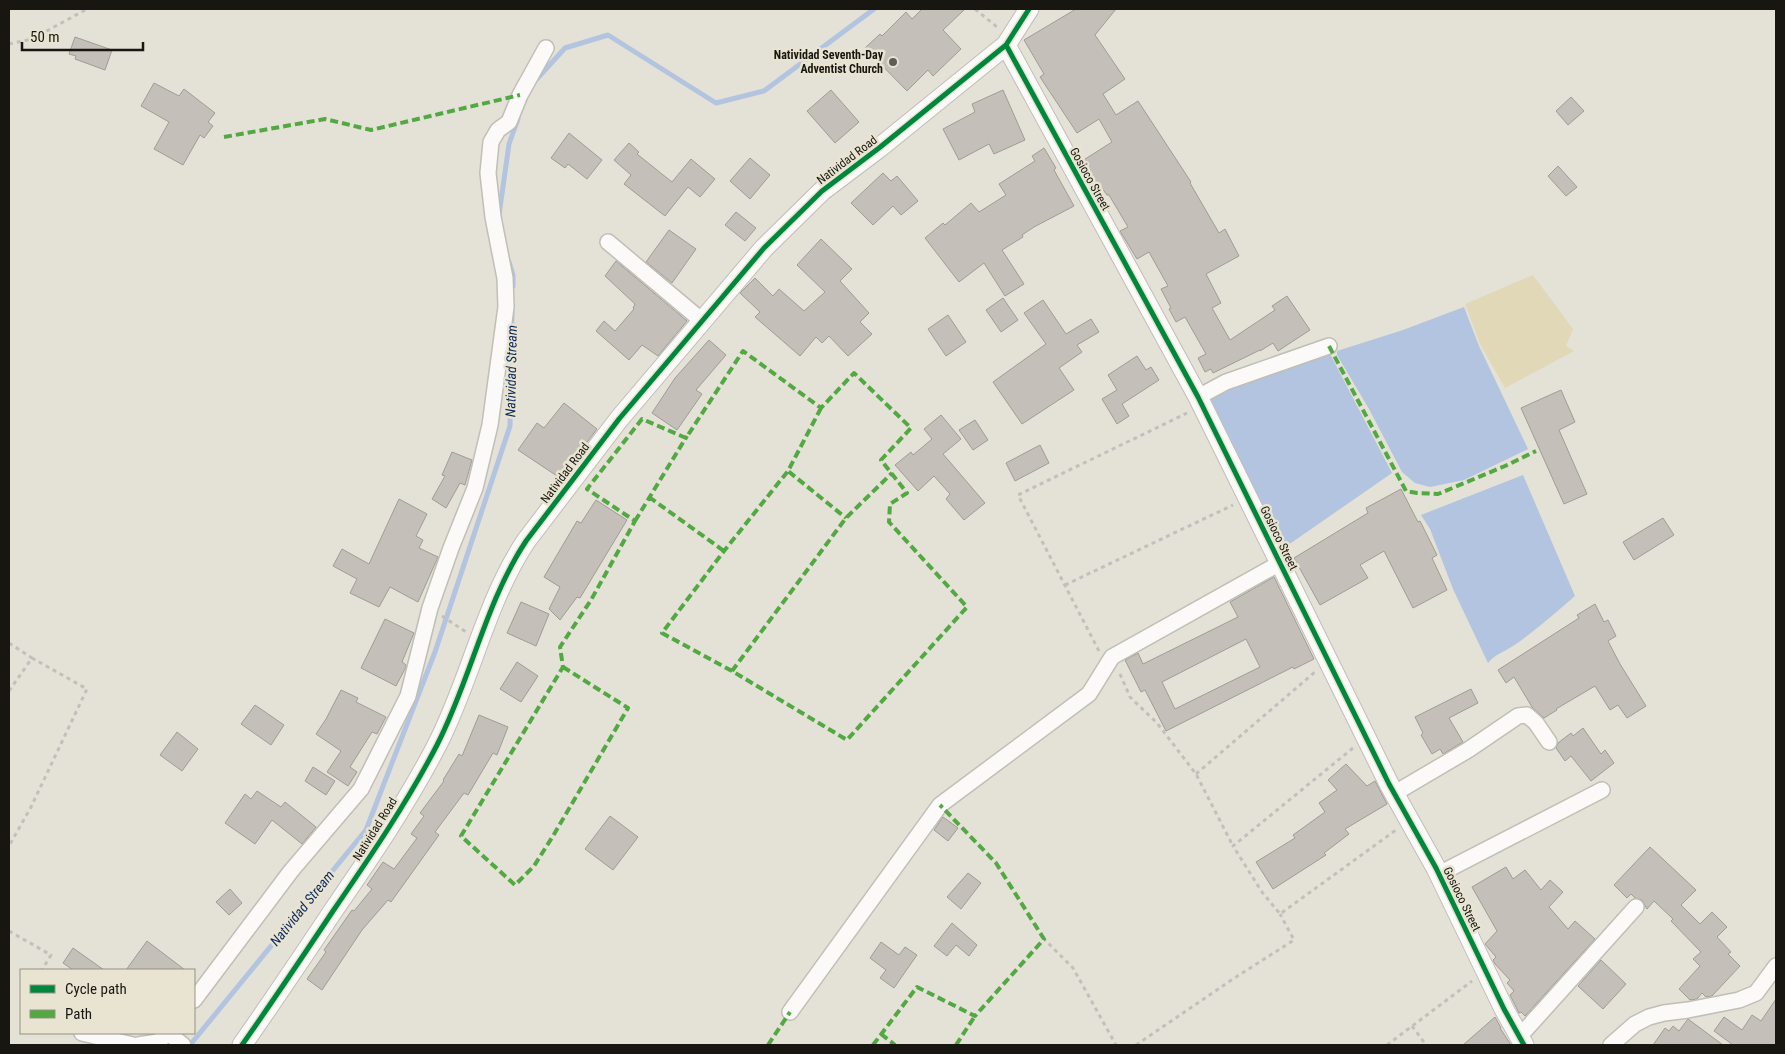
<svg xmlns="http://www.w3.org/2000/svg" width="1785" height="1054" font-family="'Roboto Condensed',sans-serif">
<style>
.green{fill:#e1d8b8}
.water{fill:#b2c4df}
.lines{fill:none;stroke-linecap:round;stroke-linejoin:round}
.stream{stroke:#b2c4df;stroke-width:5}
.building{fill:#c4bfb8;stroke:#a09c96;fill-rule:evenodd}
.minor-casing{stroke:#c1beb6;stroke-width:18}
.tertiary-casing{stroke:#c1beb6;stroke-width:21}
.path{stroke:#c0c0bc;stroke-width:3;stroke-dasharray:4 4;stroke-linecap:butt}
.minor{stroke:#fbfaf9;stroke-width:15}
.tertiary{stroke:#fbfaf9;stroke-width:19}
.quiet{stroke:#52a942;stroke-width:4;stroke-dasharray:8 4;stroke-linecap:butt}
.cycleway-casing{stroke:#e9e4d2;stroke-width:8}
.cycleway{stroke:#00873e;stroke-width:5}
.poi-dot{fill:#5f5d56;stroke:#e9e4d2;stroke-width:2}
.labels{text-anchor:middle;dominant-baseline:central;stroke-width:5;stroke-linejoin:round;paint-order:stroke}
.poi-label{font-size:12px;font-weight:bold;fill:#181610;stroke:#e9e4d2;text-anchor:end}
.street-label{font-size:12px;fill:#181610;stroke:#e9e4d2}
.water-label{font-size:14px;font-style:italic;fill:#0b295c;stroke:#e9e4d2}
</style>
<rect width="100%" height="100%" fill="#e4e1d7"/>
<!-- green -->
<path class="green" d="M1533,275L1573,329L1566,346L1574,351L1505,388L1480,344L1465,304Z"/>
<!-- water -->
<path class="water" d="M1464,307L1479,346L1528,449L1464,480L1430,487L1415,483L1402,472L1369,409L1337,355V351L1403,330Z
M1328,350L1392,473L1278,552L1206,398Z
M1523,475L1575,596C1555,613 1535,631 1513,646C1504,652 1495,654 1488,663L1453,589L1430,529L1421,515Z"/>
<g class="lines">
<!-- stream -->
<path class="stream" d="M535,81L565,48L608,35L716,103L764,91L874,9
M499,215L509,144L518,119
M509,262L513,275V286
M190,1045L366,830L435,652L510,426L512,312"/>
</g>
<!-- building -->
<path class="building" d="M922,9H965L943,30L961,49L933,76L928,70L907,91L865,48L880,34L882,36L906,12L912,19Z
M1076,9H1116L1095,35L1125,79L1103,94L1116,115L1138,101L1191,182L1190,183L1219,233L1225,229L1239,256L1206,274L1221,303L1212,308L1230,340L1275,310L1272,306L1287,296L1310,330L1278,351L1273,343L1260,351V350L1213,373L1211,369L1205,372L1198,358L1206,354L1185,317L1176,322L1169,309L1171,308L1161,289L1168,286L1149,252L1137,259L1120,231L1128,227L1109,195H1107L1101,187L1098,189L1082,161L1112,142L1099,119L1077,133L1040,77L1044,74L1024,40Z
M75,37L112,50L105,70L75,59L76,56L69,54Z
M154,83L179,96L184,89L215,113L208,122L213,126L204,138L200,135L183,165L154,149L169,122L141,106Z
M831,90L859,122L835,143L807,111Z
M1003,90L1025,140L994,154L989,144L959,160L943,129L975,112L972,104Z
M1571,97L1584,111L1568,125L1556,111Z
M569,133L602,160L587,179L568,164L565,168L551,158Z
M629,143L639,152L637,154L672,182L691,159L715,179L700,197L688,187L665,216L624,184L631,175L614,160Z
M1044,148L1056,168L1054,170L1074,206L1034,227L1022,235L1023,237L1002,250L1024,284L1005,296L984,263L959,282L925,238L943,223L945,225L971,203L979,212L1006,195L999,184L1035,161L1032,156Z
M750,158L770,175L750,199L730,181Z
M1558,166L1577,187L1566,196L1548,176Z
M883,173L891,181L897,176L918,201L901,215L893,206L873,225L851,203Z
M736,212L756,228L745,241L725,225Z
M669,230L696,249L672,283L646,262Z
M821,239L852,269L840,281L869,313L860,322L872,334L848,356L829,336L822,343L816,337L800,356L755,317L760,312L740,293L755,278L773,296L779,289L804,311L825,292L797,265Z
M616,261L687,321L658,356L642,345L629,360L596,331L604,321L615,331L634,309L633,308L635,304L605,276Z
M1003,298L1018,320L1001,332L986,310Z
M1043,300L1066,334L1091,319L1099,332L1077,345L1082,352L1059,368L1074,390L1022,424L993,382L1046,344L1024,313Z
M948,315L966,342L946,356L928,329Z
M709,340L726,355L696,390L702,394L677,430L652,413L675,378Z
M1137,356L1146,370L1151,367L1159,380L1122,404L1129,416L1117,424L1102,399L1117,390L1108,375Z
M1561,390L1575,422L1559,430L1587,494L1564,504L1521,408Z
M564,403L597,429L560,478L518,450L537,423L544,428Z
M941,415L961,439L943,454L985,503L964,520L946,499L950,494L934,476L918,491L895,465L911,452L913,455L932,439L924,429Z
M975,420L988,440L973,450L959,430Z
M1040,445L1049,463L1015,481L1006,463Z
M452,452L472,460L465,485L460,483L446,508L432,499L445,476L442,475Z
M1401,489L1418,522L1420,521L1437,555L1432,558L1447,590L1413,608L1384,551L1360,565L1368,578L1320,605L1294,558L1368,513L1366,508Z
M399,499L427,514L416,536L423,540L419,548L438,557L418,602L390,587L379,607L350,593L357,579L333,566L342,549L369,564Z
M596,500L627,520L580,598L577,597L560,620L549,609L560,587L544,577L577,521L581,523Z
M1663,518L1674,535L1634,560L1623,542Z
M1274,577L1314,659L1294,669L1293,667L1166,731L1145,690L1141,692L1125,660L1138,653L1143,664L1238,617L1230,602ZM1246,639L1260,667L1175,709L1162,682Z
M521,602L549,614L536,646L507,633Z
M1595,604L1604,622L1608,620L1616,636L1608,641L1620,664L1646,706L1627,718L1618,705L1610,710L1595,686L1556,709L1557,710L1544,718L1532,707L1514,677L1506,683L1498,670L1579,618L1577,615Z
M385,619L414,633L402,662L406,665V667L396,686L361,668Z
M517,662L538,676L521,702L500,689Z
M1471,689L1478,703L1449,718L1463,742L1443,754L1440,749L1432,754L1421,735L1423,733L1415,717Z
M341,690L358,698L356,702L386,717L377,734L372,732L350,767L357,772L348,786L327,772L341,751L316,734L326,719Z
M255,705L284,725L271,745L241,724Z
M479,715L508,727L497,755L493,753L468,795L464,793L435,832L439,835L391,902L388,900L362,930L322,990L307,979L326,952L324,950L352,910L354,911L372,889L367,885L383,862L394,869L417,838L411,834L424,816L420,813L444,781L443,780L459,754L462,756Z
M1583,728L1601,754L1605,750L1614,763L1591,781L1571,756L1565,761L1556,748L1558,743L1571,733L1573,736Z
M177,732L198,749L182,771L160,755Z
M1346,764L1367,786L1375,781L1387,804L1345,829L1349,834L1324,853L1326,855L1273,889L1256,862L1295,838L1293,835L1325,812L1319,803L1337,790L1328,780Z
M313,767L335,781L326,795L305,781Z
M257,791L281,807L285,802L316,827L302,844L272,820L255,844L225,823L245,794L251,799Z
M610,816L638,837L613,870L585,849Z
M943,817L958,828L948,841L934,830Z
M1650,847L1696,890L1681,905L1700,924L1712,912L1727,927L1717,937L1731,952L1728,954L1740,966L1712,996L1706,997L1702,993L1697,999L1690,1000L1679,989L1700,966L1693,959L1701,952L1671,921L1673,919L1654,901L1647,909L1642,900L1635,898L1631,894L1627,898L1614,885Z
M1506,867L1513,879L1525,870L1541,890L1550,880L1563,892L1549,907L1568,929L1575,921L1595,939L1525,1016L1521,1012L1519,1013L1510,995L1514,991L1507,983L1510,980L1495,964L1493,960L1496,957L1485,944L1497,931L1472,887Z
M968,873L981,883L961,909L947,897Z
M230,889L242,903L229,915L216,902Z
M952,923L977,945L969,956L956,945L947,956L934,946Z
M147,941L185,970H126Z
M881,942L899,955L905,947L917,955L894,988L880,978L886,970L870,958Z
M73,948L104,970H73L63,963Z
M1601,960L1626,984L1603,1009L1578,986Z
M1776,999V1045H1733L1714,1031L1724,1017L1742,1030L1752,1015L1761,1021Z
M1495,1017L1501,1028H1500L1511,1045H1463Z
M1688,1019L1723,1045H1653L1665,1028L1669,1031L1673,1026L1679,1031Z"/>
<g class="lines">
<defs>
<path id="minor" d="M608,242L701,320
M1198,397L1226,382L1329,346
M1395,793L1468,750L1518,716L1527,715L1536,723L1549,742
M1439,874L1602,790
M194,1000L291,871L361,789L408,696L430,608L451,548L475,488L490,425L506,307L505,278L493,217L488,173L491,142L498,130L509,122L520,95L546,48
M790,1012L940,805L1089,694L1112,657L1280,563
M82,1033L133,1045
M168,1033L183,1045
M1519,1037L1636,907
M138,1045L158,1042L168,1033
M1611,1045L1635,1024L1649,1017L1664,1013L1688,1010L1739,1000L1756,993L1776,966"/>
<path id="tertiary" d="M1006,45L1198,397L1389,784L1436,868L1504,1009L1524,1045
M242,1045C273,1001 303,956 333,911C370,857 407,803 437,745C471,679 485,603 526,541L619,419L764,248L822,191L879,148L1006,45L1029,9"/>
</defs>
<!-- minor casing -->
<use href="#minor" class="minor-casing"/>
<!-- tertiary casing -->
<use href="#tertiary" class="tertiary-casing"/>
<!-- path -->
<path class="path" d="M975,9L997,27
M9,44L32,39L87,9
M1065,585L1233,505
M442,616L466,632
M9,643L32,658
M1099,651L1018,495L1187,413
M1120,674L1130,697L1157,723L1196,774L1233,846
M9,691L32,658L87,689L31,807L9,846
M1353,748L1233,846L1262,892L1280,914L1396,830
M1196,774L1315,672
M9,931L51,955L42,970
M1043,938L1073,968L1116,1045
M1412,1026L1426,1045
M1136,1045L1236,977L1294,940L1280,914
M1387,1045L1472,981"/>
<!-- minor -->
<use href="#minor" class="minor"/>
<!-- tertiary -->
<use href="#tertiary" class="tertiary"/>
<!-- quiet -->
<path class="quiet" d="M224,137L325,119L371,130L520,95
M1329,346L1406,491L1417,493L1438,494L1505,466L1536,451
M821,408L788,471L846,518
M649,497L724,551
M635,521L687,436
M563,667L628,708L553,836L534,866L515,885L461,836L563,667L560,647L591,600L635,521L587,489L642,419L686,438L743,351L821,408L854,373L911,428L881,460L907,493L890,504L889,522L967,607L847,740L732,671L846,518L892,473
M732,671L662,633L724,551L788,471
M881,1034L895,1045
M768,1045L790,1012
M873,1045L917,987L975,1016L1044,939L996,863L940,805
M956,1045L975,1016"/>
<defs>
<path id="cycleway" d="M1006,45L1198,397L1389,784L1436,868L1504,1009L1524,1045
M242,1045C273,1001 303,956 333,911C370,857 407,803 437,745C471,679 485,603 526,541L619,419L764,248L822,191L879,148L1006,45L1029,9"/>
</defs>
<!-- cycleway casing -->
<use href="#cycleway" class="cycleway-casing"/>
<!-- cycleway -->
<use href="#cycleway" class="cycleway"/>
</g>
<!-- markers -->
<circle class="poi-dot" cx="893" cy="62" r="5"/>
<g class="labels">
<!-- poi labels -->
<g class="poi-label">
<text x="883" y="55">Natividad Seventh-Day<tspan x="883" dy="14">Adventist Church</tspan></text>
</g>
<!-- street labels -->
<g class="street-label">
<text transform="translate(847 160) rotate(-37)">Natividad Road</text>
<text transform="translate(1090 179) rotate(61)">Gosioco Street</text>
<text transform="translate(565 473) rotate(-53)">Natividad Road</text>
<text transform="translate(1279 538) rotate(64)">Gosioco Street</text>
<text transform="translate(375 829) rotate(-58)">Natividad Road</text>
<text transform="translate(1462 899) rotate(64)">Gosioco Street</text>
</g>
<!-- water labels -->
<g class="water-label">
<text transform="translate(511 371) rotate(-89)">Natividad Stream</text>
<text transform="translate(302 908) rotate(-51)">Natividad Stream</text>
</g>
</g>
<!-- border -->
<rect width="1785" height="1054" fill="none" stroke="#181610" stroke-width="20"/>
<!-- legend -->
<rect x="20" y="969" width="175" height="65" fill="#e9e4d2" stroke="#959284"/>
<rect x="30" y="985" width="25" height="8" fill="#00873e" stroke="#959284"/>
<text x="65" y="994" font-size="15" fill="#181610">Cycle path</text>
<rect x="30" y="1010" width="25" height="8" fill="#52a942" stroke="#959284"/>
<text x="65" y="1019" font-size="15" fill="#181610">Path</text>
<!-- scale -->
<path d="M22 42v8h121v-8" fill="none" stroke="#181610" stroke-width="2.5"/>
<text x="30" y="42" font-size="15" fill="#181610" stroke="#e9e4d2" stroke-width="4" paint-order="stroke">50 m</text>
</svg>
